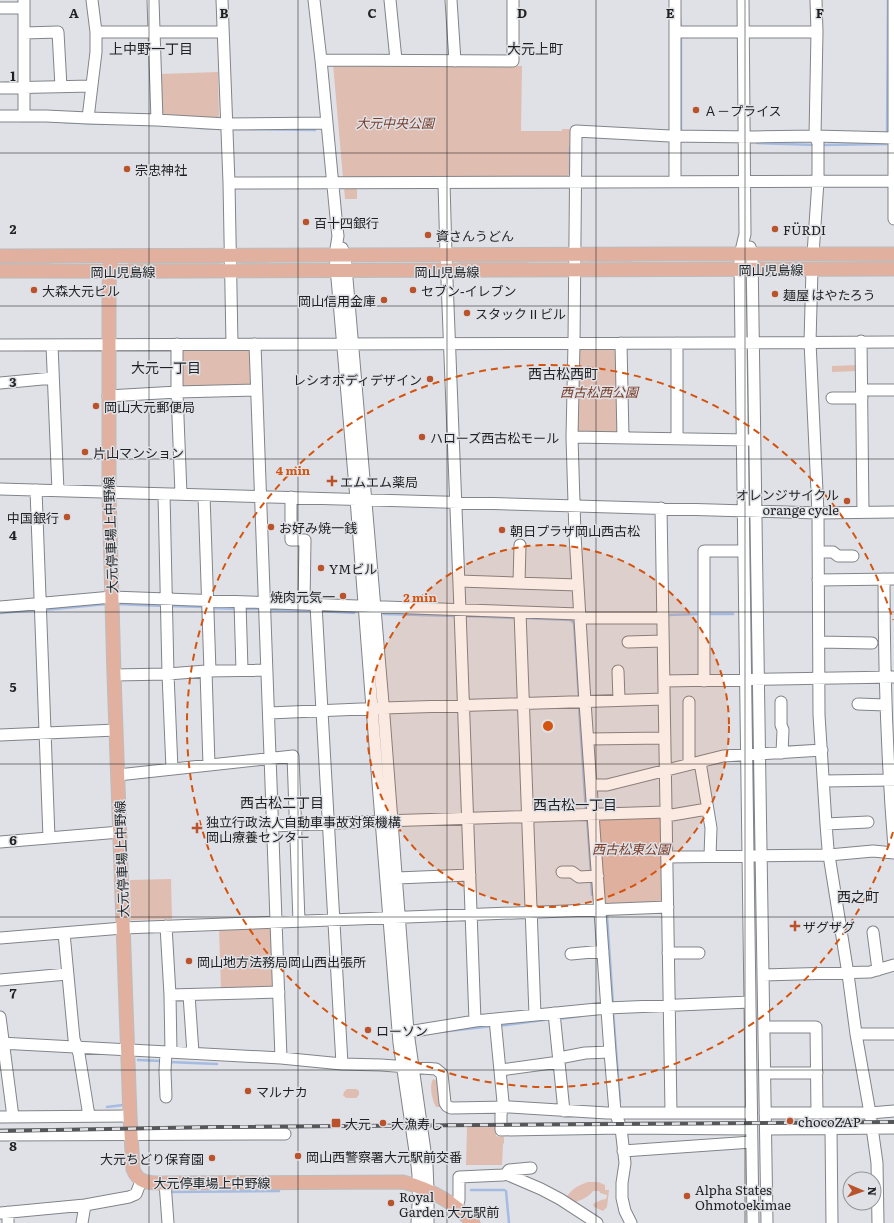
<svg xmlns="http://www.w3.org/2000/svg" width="894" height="1223" font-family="Literata,'Noto Sans JP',serif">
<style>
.green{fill:#e0bdb1}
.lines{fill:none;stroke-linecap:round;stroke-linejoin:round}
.stream{stroke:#a6bbe2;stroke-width:2.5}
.minor-casing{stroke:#818488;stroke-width:13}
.major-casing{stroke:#bcbcbc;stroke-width:15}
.minor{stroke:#fff;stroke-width:11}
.major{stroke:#e2b09f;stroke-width:13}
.rail-casing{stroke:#565759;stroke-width:4}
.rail{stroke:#dfe1e6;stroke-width:2.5;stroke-dasharray:8;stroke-linecap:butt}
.grid{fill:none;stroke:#1f2021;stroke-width:1;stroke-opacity:0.55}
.ring{fill:none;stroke:#d4530e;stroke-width:2;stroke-dasharray:7 5}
.poi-dot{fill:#ba532c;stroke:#dfe1e6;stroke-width:1.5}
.labels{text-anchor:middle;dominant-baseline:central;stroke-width:3;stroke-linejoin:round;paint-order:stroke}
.poi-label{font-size:13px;fill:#1f2021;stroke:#dfe1e6;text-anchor:start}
.park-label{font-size:13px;font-style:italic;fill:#793d28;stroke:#dfe1e6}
.street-label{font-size:13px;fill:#1f2021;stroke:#dfe1e6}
.neighbourhood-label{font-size:14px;fill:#1f2021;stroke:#dfe1e6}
.grid-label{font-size:13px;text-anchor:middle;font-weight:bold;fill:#1f2021;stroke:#dfe1e6;stroke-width:3;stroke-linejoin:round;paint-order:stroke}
.centre{fill:#d4530e;stroke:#dfe1e6;stroke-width:2}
.ring-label{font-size:12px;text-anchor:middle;font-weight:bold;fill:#d4530e;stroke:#dfe1e6;stroke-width:3;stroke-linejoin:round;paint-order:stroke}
</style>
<rect width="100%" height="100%" fill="#dfe1e6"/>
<!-- green -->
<path class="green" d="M333,64L522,66L521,131H562V129H570L569,174L566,178H343Z
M218,72L219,119L162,114L161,74Z
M357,186V199H345L344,187Z
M588,260H618L637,262L710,263L637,264L618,262H590Z
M128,261L219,262L220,264L218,265H128Z
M242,261H261L272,263H307L308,265H242L241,264Z
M460,261H520L536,264L458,265V262Z
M0,262H42L55,264H86V266H30L17,264H0Z
M183,348H246L251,352L252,386L181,388L180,352Z
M581,349H617L618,434L580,433L577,430L578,352Z
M858,365V371L832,372V366Z
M659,815L662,818L663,899L659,903L608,904L603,901L597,820L600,816Z
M171,879L172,919L131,920L130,880Z
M268,926L271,930L274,990L221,991L219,928Z
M433,1079L438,1081L442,1107H436C432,1100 429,1086 433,1079Z
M347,1089H356L359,1091V1095L356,1098H346L343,1095L344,1092Z
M467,1127H496V1136L504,1137V1143L503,1144L502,1165H466Z
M588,1182H598L605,1185V1190H609L607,1207L603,1211L594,1207L593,1204L601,1200L606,1199L607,1195L600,1193L599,1191H593C588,1198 578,1202 570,1203L565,1199C572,1189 576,1186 588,1182Z"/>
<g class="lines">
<!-- stream -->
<path class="stream" d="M680,17L681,28
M681,35V132
M20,121H39
M64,122L103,124
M200,128L225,129
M232,129L315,130
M887,134L888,0
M757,143L816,145
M821,145L892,144
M570,174V147
M117,604L164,606
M169,606L204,607
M211,608L238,609
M243,609H262
M44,610L107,604
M267,610L314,611
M319,611L354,613
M0,613L37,610
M384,614L457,616
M707,614H733
M667,615L701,614
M464,616L517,618
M524,618L571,620L574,623L579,699
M579,706L586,812
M587,817L591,874
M591,879L592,895
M607,916L613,1004
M613,1011L620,1102
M558,1019L581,1016
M499,1026L551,1019
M439,1032L494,1026
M138,1060L162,1061
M169,1062L217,1064
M107,1107L123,1105L125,1102
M471,1190H504L506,1191L509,1223
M168,1192L279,1191"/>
<defs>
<path id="minor" d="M24,0V116
M153,0L157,120
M222,0L229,183L232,344
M314,0L321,60L337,228L338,236L335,255L356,499L372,708L399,1043L417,1165L419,1186L417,1223
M390,0L396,60
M451,0L455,61
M675,0V181
M743,0L745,234L740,255V269L753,1223
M894,0V219
M0,8H24
M96,32H223
M675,32H817
M24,33L58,32L61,87
M321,60L513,61V0
M0,88L92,86
M0,116H46L88,118L157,120L226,124L327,123
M88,118L96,52V32L92,0
M229,183L894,181
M444,183L446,255L460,610L475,1021
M750,247L752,254C755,577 763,900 767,1223
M342,248L345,255L383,703L408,1032L427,1165L428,1190V1223
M813,254L818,181V143L815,136L817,32L816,0
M812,269L810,342L818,513L819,715L826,824L828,849L848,974L856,1034L870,1113L877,1163L878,1223
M861,341L863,512
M621,343L623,438
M177,344V392L181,494
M255,344L281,1058
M0,345L733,343L894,342
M52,345L58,491
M0,383L53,378
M862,390H894
M108,396L177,392L256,390
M832,398H862
M572,437L749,440
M677,438V343
M0,489L818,513L894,512
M36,490L49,838
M164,494L168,674L172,769
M204,495L210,671
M291,497V540H305L304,604
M661,508L671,1112
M818,552H833L838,556H853
M884,579C884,669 887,759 894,848
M818,580L894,579
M459,581L578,585
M519,583L520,545
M240,602L242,670
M316,605L342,1064
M0,607L112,597L579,614
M520,612L535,1015
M580,618H663
M628,642L663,641
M819,642L872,643
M206,671L209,765
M618,671L619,700
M114,675L168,674L206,671L266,670
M664,681L894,677
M704,681V551H744
M689,702V764
M781,702V725L783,730L782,753
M858,704L886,705
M269,713L384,708L664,699
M0,735L116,730
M588,739L665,738
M700,762L711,828L710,856
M118,775L293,756L299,921
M824,781L894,780
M591,785H607L723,756L822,750
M666,816L707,809
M826,824L868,822
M273,826L382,821L666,812
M0,842L120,832
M667,857L829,855L873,851L894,853
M562,872H572L579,877L598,876
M397,878L470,875
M166,926L170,995L171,1052
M873,932L878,970
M64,933L74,1039L79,1054L89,1116
M0,938L123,928L668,907
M668,953H699
M571,954L603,951
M763,975L870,972L894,965
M0,980L67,974
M170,995L279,992
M189,995L193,1053
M554,1013L564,1111
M0,1017L13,1117
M495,1019L503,1102L501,1115V1130L621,1128L751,1129
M764,1027H816L817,1113
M408,1032L475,1021L607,1008L750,1002
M856,1034H894
M0,1043L281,1058L342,1064L381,1065L436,1069L442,1074L445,1103L447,1106L451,1108L510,1107L607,1113H751
M559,1058L585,1053L610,1052
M501,1070L559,1062
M765,1073H817
M166,1097L165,1071L166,1052
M765,1113H870L894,1111
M0,1117L130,1116
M766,1129L894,1128
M831,1129L832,1223
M0,1135L285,1134
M623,1151L752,1142
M506,1174L509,1170L531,1168
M165,1183L168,1223
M457,1207L459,1200V1177L503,1175L506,1174L541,1189L560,1199L597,1223
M0,1213L85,1205L129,1197L136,1194L141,1181
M8,1223V1212
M82,1223L85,1205
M631,1223L625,1211L622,1198V1183L625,1163L621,1128L615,1112L610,1052L585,702L575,535L572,437L574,343L576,131L670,136L754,137L815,136L894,138"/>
<path id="major" d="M0,256L672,254H894
M111,256L109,286V492L114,675L130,1116L133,1169C138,1184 151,1183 165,1183L403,1182C430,1189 455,1203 473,1223
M0,271C298,272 596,269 894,269"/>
</defs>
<!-- minor casing -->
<use href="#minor" class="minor-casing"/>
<!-- major casing -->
<use href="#major" class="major-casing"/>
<!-- minor -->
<use href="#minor" class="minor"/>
<!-- major -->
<use href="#major" class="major"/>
<defs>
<path id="rail" d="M0,1131L216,1127L894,1122"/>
</defs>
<!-- rail casing -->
<use href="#rail" class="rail-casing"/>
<!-- rail -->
<use href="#rail" class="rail"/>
</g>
<!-- grid -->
<path class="grid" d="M149,0V1223M298,0V1223M447,0V1223M596,0V1223M745,0V1223M0,153H894M0,306H894M0,459H894M0,612H894M0,764H894M0,917H894M0,1070H894"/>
<!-- distance rings -->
<circle cx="548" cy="726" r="181" fill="#d4530e" fill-opacity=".12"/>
<g class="ring">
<circle cx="548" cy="726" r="181"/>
<path d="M893 832A361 361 0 1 1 893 620"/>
</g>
<!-- markers -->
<g class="poi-dot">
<circle cx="696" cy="110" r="4"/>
<circle cx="127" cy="169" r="4"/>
<circle cx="306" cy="222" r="4"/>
<circle cx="775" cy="229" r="4"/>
<circle cx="428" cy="235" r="4"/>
<circle cx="34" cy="290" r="4"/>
<circle cx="413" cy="290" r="4"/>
<circle cx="775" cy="294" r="4"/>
<circle cx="384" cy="300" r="4"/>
<circle cx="467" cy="313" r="4"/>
<circle cx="430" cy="379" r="4"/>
<circle cx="96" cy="406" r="4"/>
<circle cx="422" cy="437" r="4"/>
<circle cx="85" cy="452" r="4"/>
<path d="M330 475h4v4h4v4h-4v4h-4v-4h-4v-4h4z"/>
<circle cx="847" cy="501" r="4"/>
<circle cx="67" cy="517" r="4"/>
<circle cx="271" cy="527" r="4"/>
<circle cx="502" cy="530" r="4"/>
<circle cx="321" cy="568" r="4"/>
<circle cx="343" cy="596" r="4"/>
<path d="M195 822h4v4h4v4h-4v4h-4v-4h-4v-4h4z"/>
<path d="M793 920h4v4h4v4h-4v4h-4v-4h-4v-4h4z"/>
<circle cx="189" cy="961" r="4"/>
<circle cx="368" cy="1030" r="4"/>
<circle cx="248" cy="1091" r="4"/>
<circle cx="790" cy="1121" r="4"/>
<rect x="331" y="1118" width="10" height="10" rx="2"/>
<circle cx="383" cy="1123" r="4"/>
<circle cx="298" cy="1156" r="4"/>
<circle cx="212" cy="1158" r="4"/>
<circle cx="687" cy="1196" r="4"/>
<circle cx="391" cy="1203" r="4"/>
</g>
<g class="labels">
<!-- poi labels -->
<g class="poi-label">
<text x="704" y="110">Ａ－プライス</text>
<text x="135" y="169">宗忠神社</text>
<text x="314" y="222">百十四銀行</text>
<text x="783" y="229">FÜRDI</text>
<text x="436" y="235">資さんうどん</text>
<text x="42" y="290">大森大元ビル</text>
<text x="421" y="290">セブン-イレブン</text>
<text x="783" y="294">麺屋 はやたろう</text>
<text x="376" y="300" text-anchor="end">岡山信用金庫</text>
<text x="475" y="313">スタックⅡビル</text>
<text x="422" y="379" text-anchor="end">レシオボディデザイン</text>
<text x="104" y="406">岡山大元郵便局</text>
<text x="430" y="437">ハローズ西古松モール</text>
<text x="93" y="452">片山マンション</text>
<text x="340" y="481">エムエム薬局</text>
<text x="839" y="494" text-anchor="end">オレンジサイクル<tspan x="839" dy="15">orange cycle</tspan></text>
<text x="59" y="517" text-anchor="end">中国銀行</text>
<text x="279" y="527">お好み焼一銭</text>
<text x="510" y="530">朝日プラザ岡山西古松</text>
<text x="329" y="568">YMビル</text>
<text x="335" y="596" text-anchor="end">焼肉元気一</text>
<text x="206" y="821">独立行政法人自動車事故対策機構<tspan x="206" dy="15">岡山療養センター</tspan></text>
<text x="803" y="926">ザグザグ</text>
<text x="197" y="961">岡山地方法務局岡山西出張所</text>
<text x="376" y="1030">ローソン</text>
<text x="256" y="1091">マルナカ</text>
<text x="798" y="1121">chocoZAP</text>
<text x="345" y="1123">大元</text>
<text x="391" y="1123">大漁寿し</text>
<text x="306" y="1156">岡山西警察署大元駅前交番</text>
<text x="204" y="1158" text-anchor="end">大元ちどり保育園</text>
<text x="695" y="1189">Alpha States<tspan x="695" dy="15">Ohmotoekimae</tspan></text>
<text x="399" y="1196">Royal<tspan x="399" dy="15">Garden 大元駅前</tspan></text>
</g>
<!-- park labels -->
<g class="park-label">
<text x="395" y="122">大元中央公園</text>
<text x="599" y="391">西古松西公園</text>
<text x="631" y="848">西古松東公園</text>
</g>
<!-- street labels -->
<g class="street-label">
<text x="771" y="269">岡山児島線</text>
<text x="123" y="271">岡山児島線</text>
<text x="447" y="271">岡山児島線</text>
<text transform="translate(110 535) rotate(-92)">大元停車場上中野線</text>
<text transform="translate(121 859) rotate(-92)">大元停車場上中野線</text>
<text x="212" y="1182">大元停車場上中野線</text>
</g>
<!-- neighbourhood labels -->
<g class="neighbourhood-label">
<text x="151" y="48">上中野一丁目</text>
<text x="535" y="48">大元上町</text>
<text x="166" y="367">大元一丁目</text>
<text x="563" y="373">西古松西町</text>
<text x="282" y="802">西古松二丁目</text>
<text x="575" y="804">西古松一丁目</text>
<text x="858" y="896">西之町</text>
</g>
</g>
<g class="grid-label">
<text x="74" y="18">A</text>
<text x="224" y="18">B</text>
<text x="372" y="18">C</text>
<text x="522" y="18">D</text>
<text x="670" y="18">E</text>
<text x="820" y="18">F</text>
<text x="13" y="81">1</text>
<text x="13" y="234">2</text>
<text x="13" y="387">3</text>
<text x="13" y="540">4</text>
<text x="13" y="692">5</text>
<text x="13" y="845">6</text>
<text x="13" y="998">7</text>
<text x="13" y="1151">8</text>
</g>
<circle cx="548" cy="726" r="6" class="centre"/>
<g class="ring-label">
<text x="293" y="475">4 min</text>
<text x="420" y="602">2 min</text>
</g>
<!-- north arrow -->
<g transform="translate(862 1191) rotate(92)"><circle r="19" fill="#dfe1e6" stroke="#929497"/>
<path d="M0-3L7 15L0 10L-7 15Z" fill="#ba532c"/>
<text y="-6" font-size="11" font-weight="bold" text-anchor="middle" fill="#1f2021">N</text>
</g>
</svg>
